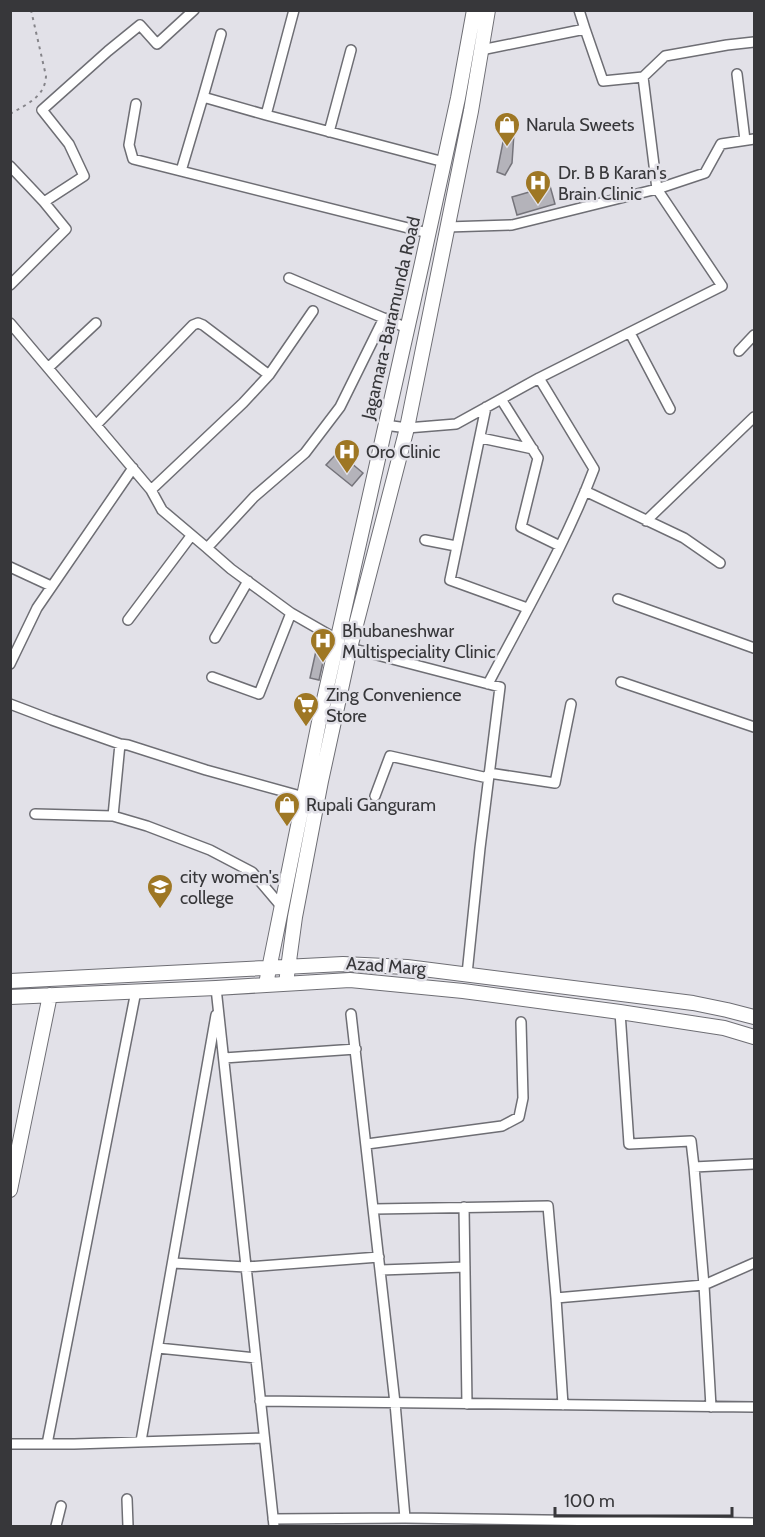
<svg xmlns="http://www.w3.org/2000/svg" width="765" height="1537" font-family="Cabin,sans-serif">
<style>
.building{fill:#b4b3ba;stroke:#75747b;stroke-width:1.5}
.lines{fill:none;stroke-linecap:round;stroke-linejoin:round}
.street-casing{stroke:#6e6e74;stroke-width:12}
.secondary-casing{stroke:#6e6e74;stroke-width:16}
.path{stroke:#858489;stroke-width:2;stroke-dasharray:3 4.5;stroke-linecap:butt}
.street{stroke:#fff;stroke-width:9}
.secondary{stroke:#fff;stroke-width:14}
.labels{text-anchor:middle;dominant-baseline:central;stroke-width:5;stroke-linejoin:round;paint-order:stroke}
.poi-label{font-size:18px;fill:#37373a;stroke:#e2e1e8;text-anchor:start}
.street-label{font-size:18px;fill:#37373a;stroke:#e2e1e8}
</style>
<rect width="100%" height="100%" fill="#e2e1e8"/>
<!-- building -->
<path class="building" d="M505,132L514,133L512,163L505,175L497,172Z
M550,186L555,204L517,215L512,197Z
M338,452L363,473L352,486L326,465Z
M316,651L325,653L319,680L310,678Z"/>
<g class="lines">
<defs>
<path id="street" d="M579,10L585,29
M481,50L585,29L603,81L643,77L665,56L727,45L754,42
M737,74L745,140
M203,97L221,34
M136,104L129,145L133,159L428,233
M266,115L294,10
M329,132L351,50
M10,166L44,202
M181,171L203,97L266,115L444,162
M447,227L512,225L657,189L705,173L721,144L754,139
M289,278L407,328
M10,285L66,229L44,202L84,176L69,144L42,110L108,51L140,25L157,44L194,10
M10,323L151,490L162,510L207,548L254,497L305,453L340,407L384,318
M630,333L670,409
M739,351L754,335
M48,368L96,323
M539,378L722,286L657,189L643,77
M501,399L538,458L521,527L560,546
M486,407L450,580L527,608
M96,425L193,325L198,323L203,325L269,375
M385,425L407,428L456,424L539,378L594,469C566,543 525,613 488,684
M481,438L533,449
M151,490L243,403L269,375L313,311
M585,491L684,538L720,563
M646,521L754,417
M425,540L456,546
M207,548L231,569L291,613L338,640
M10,567L51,586
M618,599L754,648
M128,620L191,536
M215,638L248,581
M350,648L500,687L480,848L467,974
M10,664L37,608L133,468
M212,677L259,694L291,613
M621,682L754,727
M10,704L52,720L120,744L113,816L147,826L210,850L252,872L281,906
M120,744L128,745L206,770L304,797
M489,773L555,783L571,704
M375,796L390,756L488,778
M35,814L113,816
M216,988L274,1526
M620,1012L629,1144L691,1141L694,1167L754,1164
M351,1014L395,1403L405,1518
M224,1058L356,1049
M367,1144L502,1126L519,1117L523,1098L521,1022
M464,1207L467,1404
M374,1209L548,1206L556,1298
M173,1263L246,1267L379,1257
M381,1270L465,1267
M158,1348L256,1358
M260,1401L754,1407
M563,1405L556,1298L704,1285L694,1167
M711,1407L704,1285L754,1263
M141,1441L216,1015
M10,1444H74L264,1438
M47,1444L136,991
M127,1499L128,1526
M273,1519L405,1518L754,1523
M56,1526L61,1506"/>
<path id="secondary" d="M10,981L343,964L407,967L693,1003L727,1010L754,1017
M286,983L295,917L321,781L350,648L407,428L471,111L488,10
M266,984L319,722L422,263L458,98L474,10
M10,997L216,988L350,980L463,991L620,1012L724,1028L754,1037
M10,1190L50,995"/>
</defs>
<!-- street casing -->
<use href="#street" class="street-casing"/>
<!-- secondary casing -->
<use href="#secondary" class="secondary-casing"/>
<!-- path -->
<path class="path" d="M10,114C27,104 45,97 46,76L31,10"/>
<!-- street -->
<use href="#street" class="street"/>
<!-- secondary -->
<use href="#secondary" class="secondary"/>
</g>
<!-- icons -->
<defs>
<symbol id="shop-pin" viewBox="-11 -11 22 30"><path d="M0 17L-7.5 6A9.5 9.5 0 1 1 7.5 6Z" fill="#9e7724" stroke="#e2e1e8"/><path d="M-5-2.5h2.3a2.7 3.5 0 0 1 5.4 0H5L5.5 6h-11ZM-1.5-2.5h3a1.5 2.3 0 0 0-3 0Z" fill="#fff"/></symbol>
<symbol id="hospital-pin" viewBox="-11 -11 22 30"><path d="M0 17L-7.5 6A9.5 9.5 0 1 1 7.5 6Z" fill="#9e7724" stroke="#e2e1e8"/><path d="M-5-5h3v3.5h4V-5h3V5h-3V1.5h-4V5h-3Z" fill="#fff"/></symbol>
<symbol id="supermarket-pin" viewBox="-11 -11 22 30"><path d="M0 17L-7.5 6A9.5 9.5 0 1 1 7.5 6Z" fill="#9e7724" stroke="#e2e1e8"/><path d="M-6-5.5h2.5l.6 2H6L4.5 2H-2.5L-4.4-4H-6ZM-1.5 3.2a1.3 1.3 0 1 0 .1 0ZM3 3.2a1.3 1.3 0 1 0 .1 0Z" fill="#fff"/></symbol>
<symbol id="university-pin" viewBox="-11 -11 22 30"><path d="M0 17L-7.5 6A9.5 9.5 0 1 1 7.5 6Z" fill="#9e7724" stroke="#e2e1e8"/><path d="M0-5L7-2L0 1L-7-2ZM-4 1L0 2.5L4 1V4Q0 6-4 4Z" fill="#fff"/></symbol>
</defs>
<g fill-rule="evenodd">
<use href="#shop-pin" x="492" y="110" width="30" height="40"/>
<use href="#hospital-pin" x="523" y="168" width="30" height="40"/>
<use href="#hospital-pin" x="332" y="437" width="30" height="40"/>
<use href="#hospital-pin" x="308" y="626" width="30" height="40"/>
<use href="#supermarket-pin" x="291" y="690" width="30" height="40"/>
<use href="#shop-pin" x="272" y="790" width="30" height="40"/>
<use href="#university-pin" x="145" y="872" width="30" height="40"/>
</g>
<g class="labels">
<!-- poi labels -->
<g class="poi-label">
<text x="526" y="125">Narula Sweets</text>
<text x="558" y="173">Dr. B B Karan's<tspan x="558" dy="21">Brain Clinic</tspan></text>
<text x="366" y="452">Oro Clinic</text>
<text x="342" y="631">Bhubaneshwar<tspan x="342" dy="21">Multispeciality Clinic</tspan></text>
<text x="326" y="695">Zing Convenience<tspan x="326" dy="21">Store</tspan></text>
<text x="306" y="805">Rupali Ganguram</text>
<text x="180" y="877">city women's<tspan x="180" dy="21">college</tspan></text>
</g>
<!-- street labels -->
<g class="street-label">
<text transform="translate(391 318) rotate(-77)">Jagamara-Baramunda Road</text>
<text transform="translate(386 966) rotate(4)">Azad Marg</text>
</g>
</g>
<!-- border -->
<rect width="765" height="1537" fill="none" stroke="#37373a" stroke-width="24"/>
<!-- scale -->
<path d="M555 1507v9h177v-9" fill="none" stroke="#37373a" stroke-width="3"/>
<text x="564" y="1507" font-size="18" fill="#37373a" stroke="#e2e1e8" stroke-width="4.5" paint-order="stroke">100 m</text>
</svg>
